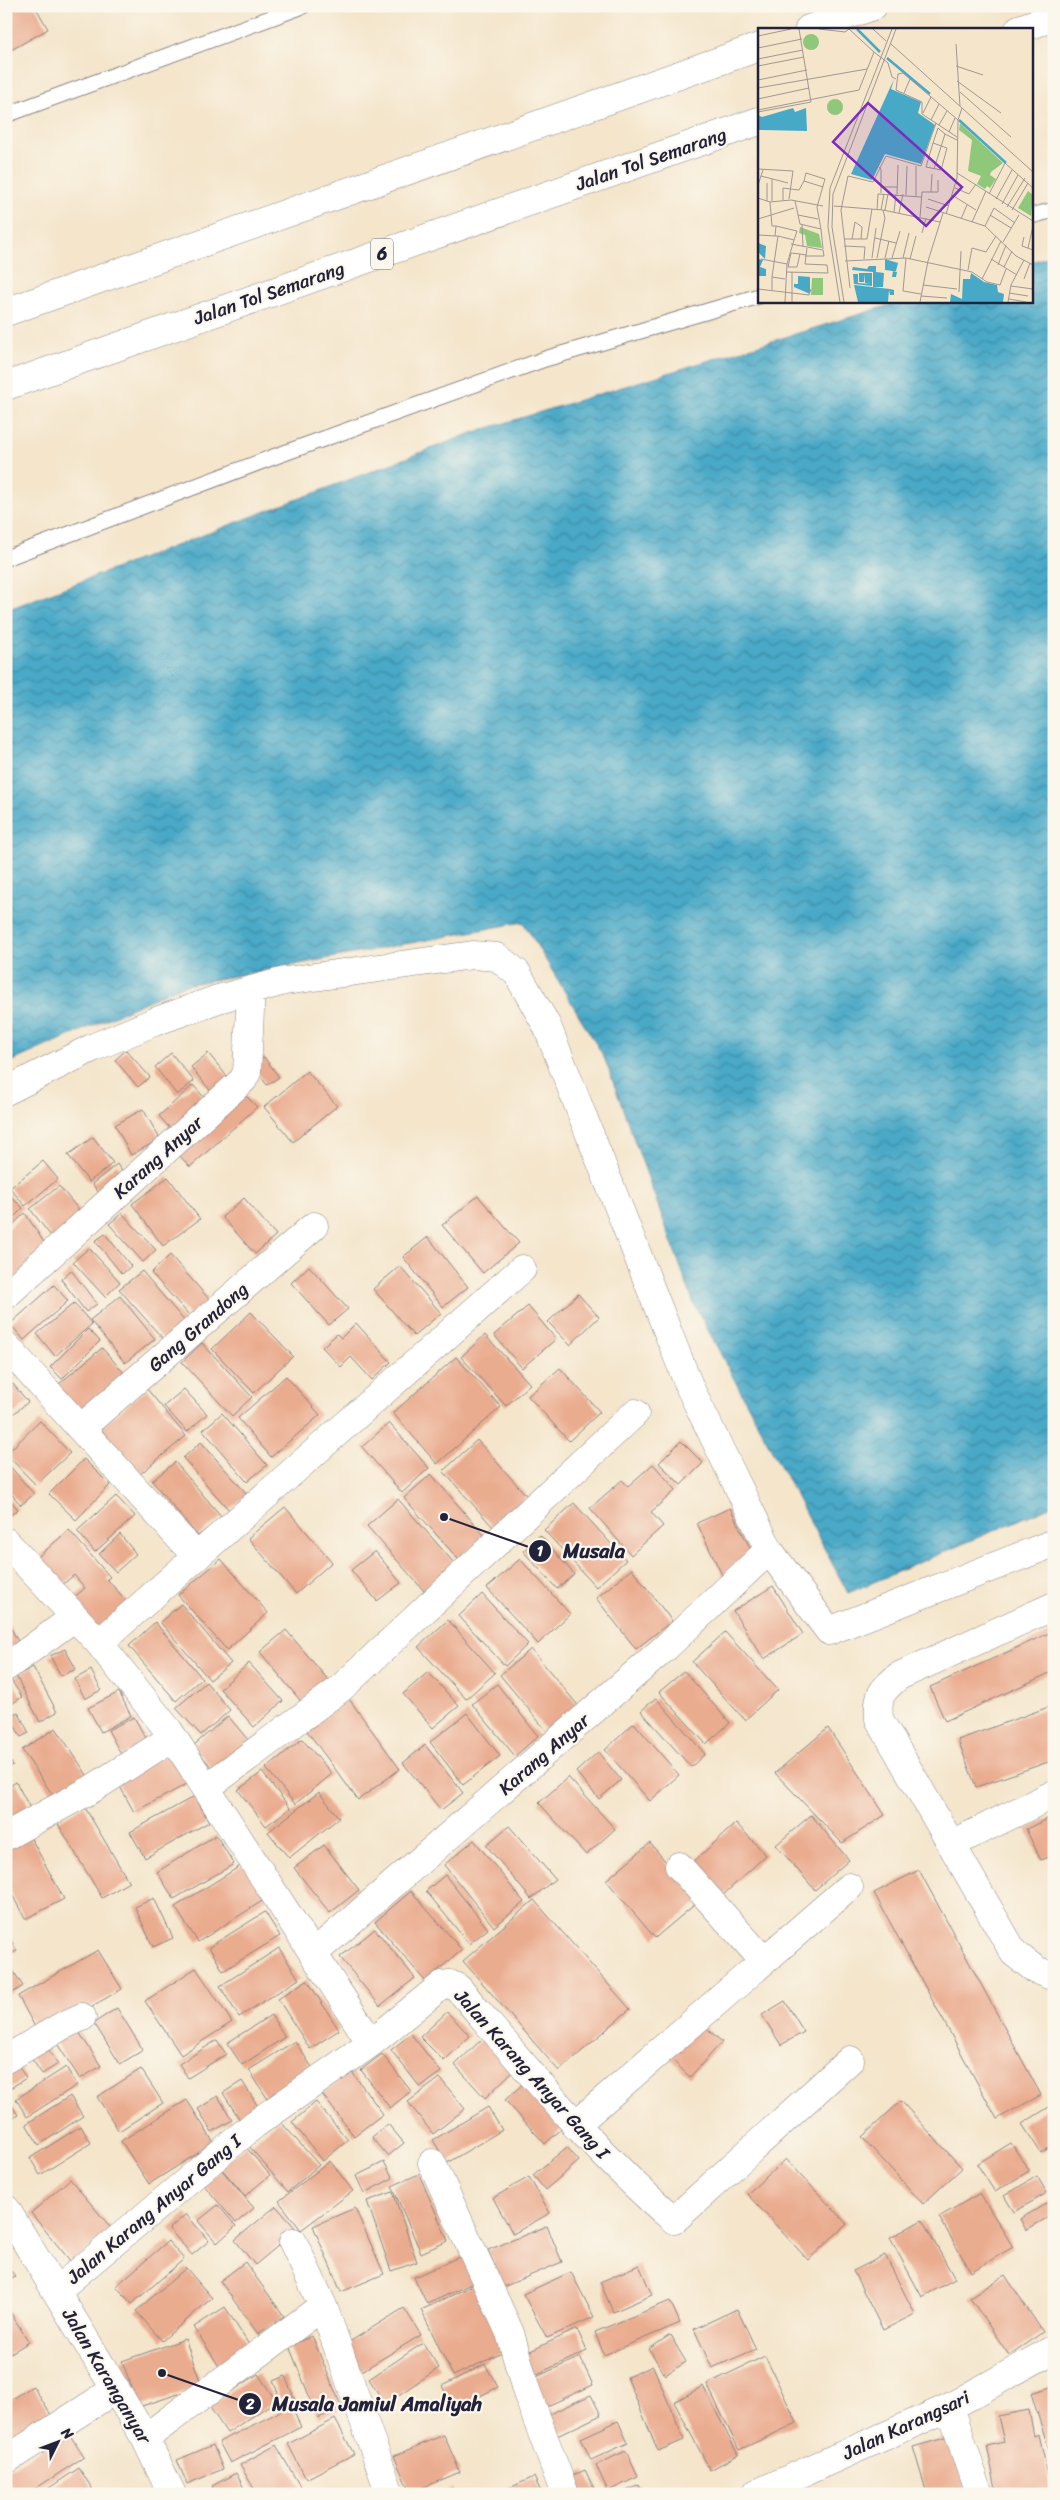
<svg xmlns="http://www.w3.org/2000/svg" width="1060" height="2500" font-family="Sriracha,sans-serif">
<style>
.water{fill:url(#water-waves);stroke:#356681}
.building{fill:#eaac8f}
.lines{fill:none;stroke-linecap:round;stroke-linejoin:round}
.service-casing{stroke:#8b8483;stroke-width:17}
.minor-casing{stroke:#8b8483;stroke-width:29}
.motorway-casing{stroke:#8b8483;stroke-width:29}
.service{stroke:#fff;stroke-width:15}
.minor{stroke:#fff;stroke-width:28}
.motorway{stroke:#fff;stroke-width:28}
.labels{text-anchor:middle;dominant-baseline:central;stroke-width:4.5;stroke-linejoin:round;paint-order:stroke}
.shield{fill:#fbf7ec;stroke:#636270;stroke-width:1}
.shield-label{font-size:18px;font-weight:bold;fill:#22223b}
.street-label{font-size:19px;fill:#22223b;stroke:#fbf7ec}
.inset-river{fill:none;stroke:#48a9c7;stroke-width:2.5}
.inset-road{fill:none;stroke:#a09791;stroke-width:1}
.view{fill:#7b2cbf;fill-opacity:0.15;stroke:#7b2cbf;stroke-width:2.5}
.inset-edge{fill:none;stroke:#22223b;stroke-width:2.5}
.leader{fill:none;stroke:#22223b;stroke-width:2}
.callout-dot{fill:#22223b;stroke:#fbf7ec;stroke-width:2}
.mark-label{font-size:15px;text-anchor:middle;font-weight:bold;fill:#fff}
.callout-label{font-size:20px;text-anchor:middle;font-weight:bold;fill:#22223b;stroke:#fbf7ec;stroke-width:4.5;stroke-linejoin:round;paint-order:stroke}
</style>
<defs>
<pattern id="water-waves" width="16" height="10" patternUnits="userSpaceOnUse" patternTransform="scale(1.25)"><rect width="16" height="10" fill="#48a9c7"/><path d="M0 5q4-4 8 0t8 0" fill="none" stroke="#3c89a3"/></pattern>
</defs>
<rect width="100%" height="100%" fill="#fbf7ec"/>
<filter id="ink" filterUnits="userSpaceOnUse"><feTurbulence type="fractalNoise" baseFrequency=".02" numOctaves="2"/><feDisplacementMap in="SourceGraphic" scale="10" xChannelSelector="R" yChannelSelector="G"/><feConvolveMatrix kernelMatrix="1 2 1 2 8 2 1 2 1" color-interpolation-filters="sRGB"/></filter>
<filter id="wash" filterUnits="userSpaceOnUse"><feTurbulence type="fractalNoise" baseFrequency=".0096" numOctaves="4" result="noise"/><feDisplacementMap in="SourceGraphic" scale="20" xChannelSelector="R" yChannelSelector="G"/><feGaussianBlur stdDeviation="1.12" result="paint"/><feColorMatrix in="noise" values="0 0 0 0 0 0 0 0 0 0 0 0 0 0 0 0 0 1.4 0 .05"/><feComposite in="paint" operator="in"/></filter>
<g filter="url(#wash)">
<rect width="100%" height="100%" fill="#f4e5cb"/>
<!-- water -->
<path class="water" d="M1054,255V1505L848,1593L694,1304L604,1057L523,922L181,986L6,1064V610L472,433L903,301H1031V262Z"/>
<g id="blocks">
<!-- building -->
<path class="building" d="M6,6H35L48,29L6,53Z
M126,1050L150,1077L138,1087L115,1060Z
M171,1053L194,1081L177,1095L155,1067Z
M208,1053L230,1080L213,1094L191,1067Z
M264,1057L279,1077L267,1085L252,1065Z
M307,1071L337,1106L293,1142L264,1107Z
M193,1085L209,1103L175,1134L159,1116Z
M242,1092L257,1107L190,1167L176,1152Z
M143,1109L160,1139L131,1155L115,1125Z
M93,1137L113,1163L89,1182L68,1155Z
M43,1161L58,1179L25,1206L10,1188Z
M117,1164L127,1179L103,1198L92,1184Z
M168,1177L200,1219L163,1246L132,1204Z
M59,1186L84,1216L54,1240L30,1209Z
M6,1192L23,1208L6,1225Z
M478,1196L519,1243L483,1273L442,1225Z
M244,1198L276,1235L255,1254L222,1217Z
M25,1213L49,1250L15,1280L6,1265V1231Z
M122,1213L156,1250L143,1262L109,1224Z
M105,1234L131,1266L122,1274L95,1241Z
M428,1237L468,1287L443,1307L403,1257Z
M89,1248L120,1282L105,1297L73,1262Z
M170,1255L209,1299L190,1316L151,1273Z
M309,1266L348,1309L329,1325L291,1283Z
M400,1266L441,1313L414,1336L373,1289Z
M71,1270L97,1304L86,1312L61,1279Z
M142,1271L186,1323L165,1341L119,1289Z
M54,1285L68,1301L24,1340L10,1324Z
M578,1294L599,1317L570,1345L548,1322Z
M120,1296L155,1339L125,1363L90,1320Z
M74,1303L92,1324L55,1356L37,1334Z
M528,1306L556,1339L522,1368L494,1335Z
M251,1312L293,1356L254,1393L212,1349Z
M356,1323L391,1362L372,1380L351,1357L341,1367L322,1347L337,1334L341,1338Z
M88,1329L100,1341L62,1379L50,1367Z
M485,1335L530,1384L506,1406L461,1357Z
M202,1343L252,1397L232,1416L182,1362Z
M102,1348L126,1375L78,1416L54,1388Z
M456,1357L501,1407L437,1464L393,1413Z
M560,1368L600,1412L569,1441L528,1396Z
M6,1372L12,1379L6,1384Z
M286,1376L320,1415L271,1457L238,1418Z
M13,1384L28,1402L6,1420V1391Z
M147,1389L186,1436L139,1475L100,1428Z
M184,1389L207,1414L187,1432L164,1406Z
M222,1413L267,1465L247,1482L203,1430Z
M40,1421L70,1453L36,1485L6,1454Z
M389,1423L429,1468L402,1493L362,1447Z
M477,1440L527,1496L493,1527L443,1471Z
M681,1441L703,1463L681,1485L659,1463Z
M201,1442L247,1494L229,1510L183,1458Z
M84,1459L110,1485L76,1520L49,1494Z
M175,1462L222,1517L198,1536L152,1481Z
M8,1464L34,1494L21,1505L6,1488Z
M653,1464L676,1490L651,1512L663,1526L631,1555L590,1508L622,1480L628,1486Z
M431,1474L485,1536L458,1559L404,1498Z
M6,1496L18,1509L6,1519Z
M116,1496L135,1516L95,1552L77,1531Z
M398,1499L455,1564L424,1591L367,1526Z
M574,1503L626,1560L596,1587L544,1530Z
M285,1507L332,1562L296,1594L248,1538Z
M730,1508L756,1560L723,1577L697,1523Z
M69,1530L110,1577L107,1579L129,1604L97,1632L70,1601L85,1588L74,1575L56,1590L32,1562Z
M120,1534L136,1554L116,1572L99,1554Z
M540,1535L574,1574L557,1589L523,1551Z
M375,1551L401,1583L377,1601L351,1570Z
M221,1559L268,1613L227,1650L178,1595Z
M520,1559L570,1614L538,1644L487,1588Z
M632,1569L672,1621L636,1649L596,1598Z
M773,1586L803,1634L764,1659L733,1611Z
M482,1594L528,1644L505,1666L459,1616Z
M181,1604L231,1663L210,1680L160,1622Z
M6,1619L22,1649L6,1657Z
M448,1620L495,1673L466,1699L418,1647Z
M155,1622L202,1678L176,1701L129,1646Z
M286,1630L330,1682L304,1705L260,1652Z
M1054,1631V1671L945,1721L930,1687Z
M725,1632L778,1690L745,1720L692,1662Z
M65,1649L76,1669L61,1676L50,1656Z
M531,1649L581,1709L550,1735L500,1675Z
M249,1663L283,1701L254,1727L220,1689Z
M33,1667L57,1712L40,1722L16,1676Z
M91,1670L101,1690L85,1699L75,1679Z
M684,1671L730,1723L706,1744L659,1692Z
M428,1672L459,1706L433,1728L403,1694Z
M11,1680L22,1697L6,1708V1683Z
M206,1682L230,1710L201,1735L176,1708Z
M497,1684L538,1736L515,1756L472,1704Z
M119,1692L131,1716L101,1732L88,1708Z
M656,1698L705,1754L691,1767L641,1711Z
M349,1699L400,1769L358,1800L307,1731Z
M1054,1705V1760L976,1787L958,1740Z
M18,1712L29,1733L21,1737L9,1716Z
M467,1713L500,1756L463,1785L430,1742Z
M228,1716L249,1741L215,1771L193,1746Z
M134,1717L148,1742L122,1756L108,1730Z
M634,1723L679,1775L650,1801L605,1750Z
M56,1728L89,1778L56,1800L22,1750Z
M828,1728L885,1815L842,1843L775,1773Z
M302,1739L332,1774L295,1804L266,1768Z
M425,1745L463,1793L441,1810L403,1763Z
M598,1752L621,1780L599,1799L576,1772Z
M170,1753L187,1784L134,1812L117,1781Z
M6,1756L13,1765L6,1771Z
M262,1772L290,1808L266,1826L238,1790Z
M568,1777L615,1829L586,1855L539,1803Z
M16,1782L32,1812L6,1826V1788Z
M319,1792L339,1818L289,1858L268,1832Z
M195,1796L209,1822L145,1858L130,1832Z
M84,1806L129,1882L102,1898L57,1822Z
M811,1815L849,1860L815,1890L776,1845Z
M1054,1816V1854L1041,1860L1026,1829Z
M736,1823L766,1855L721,1897L691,1864Z
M509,1826L555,1879L531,1899L486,1845Z
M27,1831L64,1899L25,1919L6,1883V1841Z
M216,1835L234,1864L174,1899L157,1872Z
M474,1840L524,1902L494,1927L444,1865Z
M650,1843L699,1901L655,1938L606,1880Z
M324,1845L359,1890L330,1913L294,1868Z
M245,1863L267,1898L198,1942L175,1907Z
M919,1870L1041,2095L997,2119L874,1893Z
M445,1875L488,1929L469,1944L426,1891Z
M411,1891L462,1950L425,1981L375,1922Z
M154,1898L173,1938L153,1947L135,1907Z
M534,1900L630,2009L559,2071L463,1961Z
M265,1912L280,1936L223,1971L209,1947Z
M375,1929L415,1978L380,2006L340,1957Z
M6,1931L17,1951L6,1956Z
M279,1948L299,1979L239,2017L220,1986Z
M98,1950L122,1989L40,2036L18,1996Z
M6,1960L23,1986L6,1997Z
M196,1968L232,2022L181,2055L145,2001Z
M307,1980L339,2030L310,2049L278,1999Z
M785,2001L804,2032L781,2045L762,2015Z
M117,2008L143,2050L120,2064L94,2023Z
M447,2012L470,2036L444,2061L420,2037Z
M271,2015L285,2037L242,2065L227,2043Z
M700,2022L722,2042L690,2077L668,2056Z
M75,2026L101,2066L80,2079L54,2039Z
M411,2034L441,2072L420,2087L391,2050Z
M484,2037L515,2069L485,2098L455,2065Z
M42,2040L58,2064L42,2074L26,2050Z
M217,2040L226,2054L188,2078L179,2064Z
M295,2041L313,2069L267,2098L249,2070Z
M382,2054L411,2091L390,2108L361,2070Z
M15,2061L26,2078L6,2091V2067Z
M66,2067L77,2085L27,2117L16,2099Z
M141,2069L163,2103L119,2131L97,2097Z
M352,2072L383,2114L354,2136L322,2094Z
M440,2078L465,2109L433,2134L408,2102Z
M242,2081L259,2108L240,2120L223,2093Z
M525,2082L565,2126L545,2144L505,2100Z
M70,2096L83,2116L39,2145L26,2124Z
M218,2096L232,2120L212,2132L198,2109Z
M187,2100L214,2143L149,2184L121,2141Z
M901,2101L962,2168L923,2204L862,2137Z
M316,2102L348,2140L323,2161L292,2122Z
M1054,2104V2145L1041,2153L1022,2124Z
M12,2106L18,2115L6,2122V2109Z
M488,2107L502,2130L447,2163L433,2140Z
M279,2120L319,2165L288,2192L249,2146Z
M388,2124L404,2143L388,2156L372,2137Z
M81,2126L91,2143L40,2175L30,2158Z
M1011,2143L1029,2171L995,2192L977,2164Z
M245,2146L270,2175L245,2196L220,2167Z
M567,2147L579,2161L545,2190L533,2175Z
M786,2159L847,2224L808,2260L747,2194Z
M330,2161L353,2191L301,2230L279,2201Z
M384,2162L393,2178L364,2193L356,2176Z
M221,2169L254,2208L236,2223L203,2184Z
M419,2174L448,2241L421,2253L392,2186Z
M1037,2176L1047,2193L1014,2212L1004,2196Z
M529,2177L550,2213L513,2234L493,2198Z
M70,2179L112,2229L72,2263L31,2213Z
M393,2192L417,2262L391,2271L367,2201Z
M980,2193L1013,2247L971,2272L939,2217Z
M1054,2199V2214L1026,2230L1020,2219Z
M218,2205L236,2226L217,2243L198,2221Z
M276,2206L297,2230L255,2265L235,2240Z
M355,2208L384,2274L341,2292L313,2226Z
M186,2214L209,2241L192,2255L169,2229Z
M922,2220L955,2279L922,2297L890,2238Z
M547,2226L562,2262L503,2287L488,2250Z
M168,2241L184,2259L132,2304L116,2286Z
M468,2253L480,2280L427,2304L414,2277Z
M885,2255L915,2314L883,2330L853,2271Z
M245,2262L284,2316L258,2334L220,2281Z
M6,2265L15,2276L6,2282Z
M639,2265L652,2295L613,2312L600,2282Z
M186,2268L212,2298L162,2341L136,2311Z
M571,2272L594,2317L547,2338L523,2294Z
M1005,2275L1043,2332L1009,2355L970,2298Z
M480,2282L511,2349L453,2376L421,2310Z
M670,2301L680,2323L604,2355L595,2332Z
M225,2307L251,2348L220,2368L194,2327Z
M404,2308L421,2335L362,2371L346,2344Z
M737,2309L756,2349L712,2368L694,2329Z
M10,2312L29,2342L6,2356V2314Z
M577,2329L587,2351L533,2376L524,2354Z
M670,2335L686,2362L665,2375L649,2349Z
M312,2336L342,2408L318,2418L289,2346Z
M185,2339L202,2386L139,2407L122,2361Z
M423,2343L439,2368L385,2404L369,2379Z
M765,2356L797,2423L739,2450L707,2384Z
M580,2357L593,2385L543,2408L530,2380Z
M485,2364L498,2387L454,2409L442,2386Z
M653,2366L684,2440L658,2451L627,2377Z
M258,2374L276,2401L227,2433L209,2406Z
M285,2376L295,2400L283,2405L273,2381Z
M33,2386L54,2420L6,2450V2403Z
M703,2386L738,2455L710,2470L674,2402Z
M1054,2386V2463H1053L1031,2393Z
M591,2395L601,2415L557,2436L547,2415Z
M291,2406L301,2427L230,2463L219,2442Z
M1029,2410L1034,2436L1039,2434L1052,2494H997L987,2446L1004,2442L998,2416Z
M335,2419L354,2454L306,2479L288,2444Z
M618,2421L628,2443L591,2460L581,2438Z
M68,2432L84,2457L27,2494H17L6,2477V2471Z
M444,2435L460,2472L410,2493L394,2456Z
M955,2435L972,2494H927L913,2447Z
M213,2445L223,2469L187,2484L177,2460Z
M276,2445L301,2488L291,2494H257L240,2465Z
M626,2451L638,2477L608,2491L596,2465Z
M79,2468L93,2490L88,2494H40Z
M585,2470L597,2494H572L565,2479Z
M236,2473L247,2494H216L212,2486Z
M534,2477L542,2494H496Z
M639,2485L643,2494H620Z
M452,2488L455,2494H440Z"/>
</g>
</g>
<g filter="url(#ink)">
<use href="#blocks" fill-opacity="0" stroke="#8b8483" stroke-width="1"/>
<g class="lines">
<defs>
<path id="service" d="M6,115L303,6
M1031,216L1054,210
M6,558L276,456L545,359L759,296"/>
<path id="minor" d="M6,1091L92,1048L154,1022L218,999L285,981L473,955L497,957L517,973L547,1026L690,1388L769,1550L829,1631L1054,1543
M6,1295L243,1080L247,1072L251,990
M6,1346L196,1556
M81,1428L314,1226
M6,1542L99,1643L169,1731L371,2043
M1054,1606L899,1676C881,1691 877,1695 879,1719L1014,1953L1036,1970L1054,1977
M99,1643L522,1269
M6,1667L75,1617
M206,1788L340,1689L635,1413
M6,1836L92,1789L173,1737
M952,1844L1054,1794
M679,1866L764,1961
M314,1953L666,1647L769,1550
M6,2059L62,2026L82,2017
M575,2125L849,1887
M432,2163L510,2333L526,2390L565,2494
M6,2209L145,2438L172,2494
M293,2242L323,2306L390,2494
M56,2291L255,2124L371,2043L442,1985L450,1984L458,1988C527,2069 593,2151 674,2220L850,2060
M950,2407L979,2494
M145,2438L323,2306
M6,2460L116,2389
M755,2494L950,2407L1054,2349"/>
<path id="motorway" d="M809,29L873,6
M1019,29L1054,17
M6,312L759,47
M6,386L759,121"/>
</defs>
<!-- service casing -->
<use href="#service" class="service-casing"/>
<!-- minor casing -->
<use href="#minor" class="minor-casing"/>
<!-- motorway casing -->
<use href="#motorway" class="motorway-casing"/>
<!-- service -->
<use href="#service" class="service"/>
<!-- minor -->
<use href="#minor" class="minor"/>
<!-- motorway -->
<use href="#motorway" class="motorway"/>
</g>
</g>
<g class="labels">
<!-- shield labels -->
<rect class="shield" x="371" y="238.5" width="22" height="31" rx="4"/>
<g class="shield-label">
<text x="382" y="254">6</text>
</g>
<!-- street labels -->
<g class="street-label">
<text transform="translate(651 159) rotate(-19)">Jalan Tol Semarang</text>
<text transform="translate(269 293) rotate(-19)">Jalan Tol Semarang</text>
<text transform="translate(158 1157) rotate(-42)">Karang Anyar</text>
<text transform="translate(198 1327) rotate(-41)">Gang Grandong</text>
<text transform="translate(544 1754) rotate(-41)">Karang Anyar</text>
<text transform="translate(532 2074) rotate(48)">Jalan Karang Anyar Gang I</text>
<text transform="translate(154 2209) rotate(-40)">Jalan Karang Anyar Gang I</text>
<text transform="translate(107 2376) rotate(59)">Jalan Karanganyar</text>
<text transform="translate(906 2425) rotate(-25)">Jalan Karangsari</text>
</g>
</g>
<!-- overview -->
<g transform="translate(758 28)">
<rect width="275" height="275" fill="#f4e5cb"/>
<path d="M69 79a8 8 0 1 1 16 0a8 8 0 1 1-16 0ZM42,199L61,206L64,220L49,218L47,207L41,205Z" fill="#90c87b"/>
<path d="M45 14a8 8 0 1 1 16 0a8 8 0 1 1-16 0ZM202,95L245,135L233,144L232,147L238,151L232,160L229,158L227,161L219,156L223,148L210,143L214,112L201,102ZM270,163L275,167L273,188L260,180Z" fill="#90c87b"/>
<path d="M54,250H65V267H53Z" fill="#90c87b"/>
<path d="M136,51L133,61L163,74L160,85L177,97L163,136L127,126L114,152L93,146ZM35,80L37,84L48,80L49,103L0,102V87L4,89ZM0,215L8,218L7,231L1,225L0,231L5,232L2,239L8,241V248H0ZM127,231L140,235L138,243H135L139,244L138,249H134L135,243L127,242ZM111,238H118V244L126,245L125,259H115V244L94,242L95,239L109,241ZM101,245H114V258L96,256L95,246H100V255L112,256L107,255V246L106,254H101ZM213,245L226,254L239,257L240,264L246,266L245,274H192L193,266L204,271L205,251H212ZM40,248L52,249V266L36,259V256H40ZM96,257L132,261L136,262V267H132L131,262L130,274H100Z" fill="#48a9c7"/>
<path class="inset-river" d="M99,1L122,24M129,30L172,66M201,92L248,135"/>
<path class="inset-road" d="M41,1L53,74M61,1L87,4L91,1M115,1L128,13M0,8L33,1M133,16L275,144M198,16L202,78M0,20L44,11M116,24L130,35L134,49L138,51M0,31L45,22M0,38L46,29M198,38L225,47M0,52L49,42M199,53L243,85M0,60L109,41M202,64L253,109M146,65L152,51M0,71L51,60M0,82L101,62L116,24L91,1M0,84L53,74M165,85L173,69M173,92L181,76M181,97L189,83M191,104L197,90M199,109L164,86V74L138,62L140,46L145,45L200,92M175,115L189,120L183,142L168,139ZM175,115L180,100L187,106M120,138L123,141V165M0,141L35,143L31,171M176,141L187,106L199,112M199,145L275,193M3,148L30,155M0,157L5,142M123,159H139M197,160L211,166L218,156M173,164L174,146M139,166L140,137M231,166L247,135L275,160M148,167L149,138M194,167L218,182M158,168V138M0,170L12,174L33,172L65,178M170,171L191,178M238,171L254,142M25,172V160L41,162L46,153M9,173V155M14,173V151M37,173L42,196L63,201L59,179L67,151L48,145L46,153L65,159M12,174L14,198H18L17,208H20M244,176L260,147M76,178L125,182L182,194M168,179L227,198L258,228L275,237M249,179L267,150M119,182L120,166L163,169M123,182L126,166M127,182L130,166M254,182L270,155M136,184L138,166M141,185L145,166M188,186L199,150L200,92L204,80M40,187L60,191M232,187L253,200M162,189L164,164H180V152M0,191L36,180M203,191L209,177M214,194L228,163M44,197L45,219M18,198L39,203L36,212M227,198L236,180L257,195M63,201L65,221M164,205L168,190M1,207L17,208M266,209L264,218L275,222M117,210L138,215M86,211H109L114,181M94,211L97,194L104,199L103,211M245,214L261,187M33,216L65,222L66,228H47M86,218L107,219L106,231M270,220L275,198M42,226L39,239H30L33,225L42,226L48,227M114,230L118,200M119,230L127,190L125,182M127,230L131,213M134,230L142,203M145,230L151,205M148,230L145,263L163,266M3,231L29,236M152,231L158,208M233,231L259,247M87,233L148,230L214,244L229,254L242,257L248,241M240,237L248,217M246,239L254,223M210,242L214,220L228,224L238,208M28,244L70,245L69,237L47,236L49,220M34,244V274M14,249L20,208L36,212L29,236L27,274M224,251L243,213M266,251L272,235M165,257L199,261M253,258L275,261M92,260L83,182L90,148L115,154L128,128L163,138L178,95M0,261L51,267L53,261M14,262V249L27,251M201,264L203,223M251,265L270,268M163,268L189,270M251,271L268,274M82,274L70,199L72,160L134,1M86,274L74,199L75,166L138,1M162,274L170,233L185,185M250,274L253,257L266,232"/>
<path class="view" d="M110,75L204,159L168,198L75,114Z"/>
<rect width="275" height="275" class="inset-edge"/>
</g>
<!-- callouts -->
<path class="leader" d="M444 1517L540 1551M162 2373L250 2404"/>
<g class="callout-dot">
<circle cx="444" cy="1517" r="5"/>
<circle cx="162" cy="2373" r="5"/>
<circle cx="540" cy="1551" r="12"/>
<circle cx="250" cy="2404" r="12"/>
</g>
<g class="mark-label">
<text x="540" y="1556">1</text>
<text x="250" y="2409">2</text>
</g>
<g class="callout-label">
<text x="594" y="1558">Musala</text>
<text x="377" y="2411">Musala Jamiul Amaliyah</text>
</g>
<!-- margin -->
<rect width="1060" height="2500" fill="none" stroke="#fbf7ec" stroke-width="25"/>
<!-- north arrow -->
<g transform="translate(58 2442) rotate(48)" stroke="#fbf7ec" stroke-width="4" paint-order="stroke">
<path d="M0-4L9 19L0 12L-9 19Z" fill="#22223b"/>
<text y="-8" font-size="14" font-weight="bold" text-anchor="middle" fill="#22223b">N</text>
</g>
</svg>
